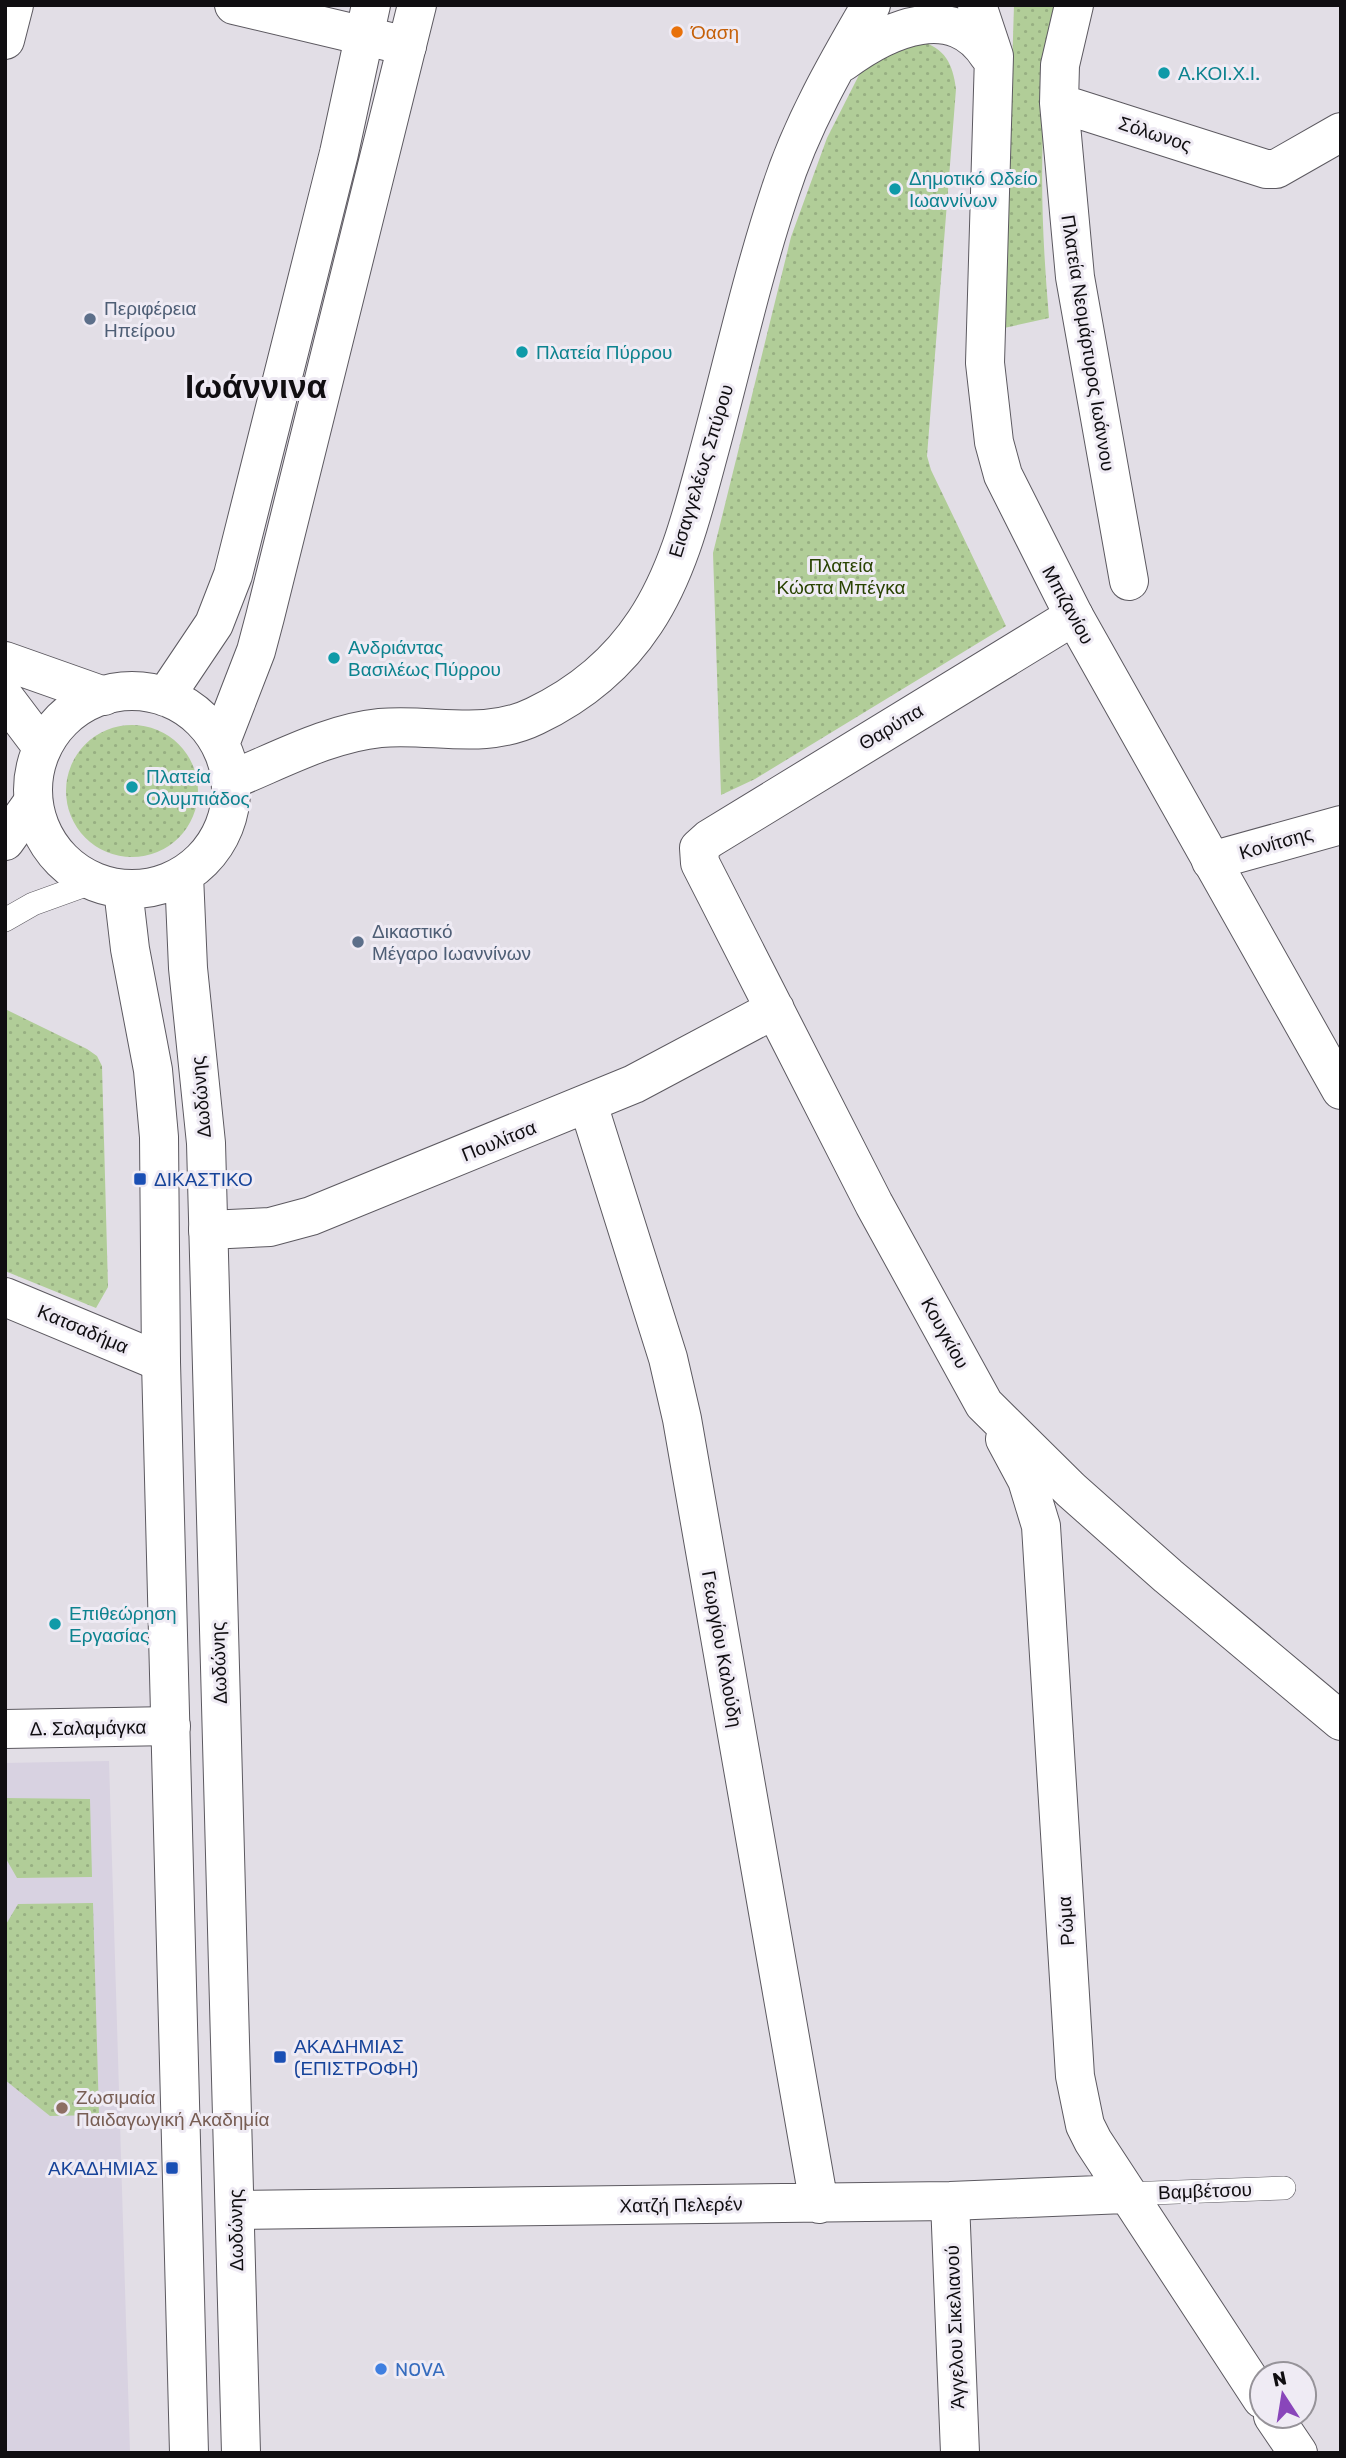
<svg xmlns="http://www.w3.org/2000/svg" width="1346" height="2458" font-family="Rubik,sans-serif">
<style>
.built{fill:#d8d2e1}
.grass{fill:url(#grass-dots)}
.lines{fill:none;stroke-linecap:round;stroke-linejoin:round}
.lane-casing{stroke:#5c5960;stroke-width:24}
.street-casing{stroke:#5c5960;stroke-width:40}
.secondary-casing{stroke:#5c5960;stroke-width:40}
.primary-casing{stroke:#5c5960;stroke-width:40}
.lane{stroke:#fff;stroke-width:23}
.street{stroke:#fff;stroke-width:38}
.secondary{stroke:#fff;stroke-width:38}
.primary{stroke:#fff;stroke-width:38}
.food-dot{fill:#e8710a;stroke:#efebf4;stroke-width:2.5}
.culture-dot{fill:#0f9aa8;stroke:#efebf4;stroke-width:2.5}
.service-dot{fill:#5c6f8a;stroke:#efebf4;stroke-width:2.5}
.transit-dot{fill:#1a4fb4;stroke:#efebf4;stroke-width:2.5}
.education-dot{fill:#8d6e63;stroke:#efebf4;stroke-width:2.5}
.shop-dot{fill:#3f7fe0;stroke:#efebf4;stroke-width:2.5}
.labels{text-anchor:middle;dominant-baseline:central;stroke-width:6;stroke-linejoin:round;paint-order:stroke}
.food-label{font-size:19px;fill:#c56008;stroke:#efebf4;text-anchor:start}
.culture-label{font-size:19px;fill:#0d838f;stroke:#efebf4;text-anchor:start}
.street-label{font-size:19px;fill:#100e11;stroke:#efebf4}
.service-label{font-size:19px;fill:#4e5e75;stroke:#efebf4;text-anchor:start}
.park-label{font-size:19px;fill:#294302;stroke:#efebf4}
.transit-label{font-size:19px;fill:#164399;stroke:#efebf4;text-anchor:start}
.education-label{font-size:19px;fill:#785e54;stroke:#efebf4;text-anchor:start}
.shop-label{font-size:19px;fill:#366cbe;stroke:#efebf4;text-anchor:start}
.town-label{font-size:33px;font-weight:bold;fill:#100e11;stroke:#efebf4}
</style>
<defs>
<pattern id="grass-dots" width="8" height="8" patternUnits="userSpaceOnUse" patternTransform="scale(1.75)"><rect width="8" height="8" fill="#b1cd98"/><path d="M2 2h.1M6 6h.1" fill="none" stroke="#97af82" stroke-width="1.8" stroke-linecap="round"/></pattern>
</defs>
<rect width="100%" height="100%" fill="#e2dee6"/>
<!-- built -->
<path class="built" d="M109,1761L130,2453H5V1763Z"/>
<!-- grass -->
<path class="grass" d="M1014,5H1058C1037,108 1040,214 1049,318L1004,328Z
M920,41C945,48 953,64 956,89L927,456L931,470L1006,626L755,779L721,795L713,553L791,237L827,138L859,75L873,58Z
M66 791a66 66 0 1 1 132 0a66 66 0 1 1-132 0Z
M5,1009L87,1049L97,1056L102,1066L108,1287L96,1308L5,1271Z
M5,1798L90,1799L92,1877L17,1878L5,1857Z
M93,1903L99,2115L50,2116L5,2080V1926L18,1904Z"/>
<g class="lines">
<defs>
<path id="lane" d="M5,920L33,904L94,882
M1125,2194L1284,2188"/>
<path id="street" d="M234,5L407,46
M1074,5L1060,65L1059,103L1266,169H1276L1341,132
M5,40L14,5
M1059,103L1075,277L1129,581
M1074,616L709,839L699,848L700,863L874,1204L984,1404L1071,1490L1168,1576L1341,1721
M1211,861L1341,825
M588,1104L668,1358L682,1419L819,2204
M208,1230L270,1227L311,1216L634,1084L775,1009
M5,1297L161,1362
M1005,1439L1027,1480L1041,1526L1075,2076L1085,2125L1093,2141L1262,2399
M5,1729L171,1726
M950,2201L960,2453
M236,2210L950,2201L1125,2194
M1273,2416L1298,2453"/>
<path id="secondary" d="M977,5L994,56L985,363L994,442L1003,475L1074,616L1341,1090
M843,62C889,28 954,0 989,56
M5,661L104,696
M5,698L42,747
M231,780C278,761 329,733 380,728C433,723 484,741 535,716C579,695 618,663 645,622C679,571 694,507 710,448C733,363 752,276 780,192C801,126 836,65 871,5
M5,841L33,802"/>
<path id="primary" d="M33 790a99 99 0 1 1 198 0a99 99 0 1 1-198 0Z
M165,697L214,624L233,575L339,153L371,5
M220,744L256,651L265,617L417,5
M184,875L188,968L206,1143L241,2453
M123,889L130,949L153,1070L159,1137L161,1362L189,2453"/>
</defs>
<!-- lane casing -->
<use href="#lane" class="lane-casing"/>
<!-- street casing -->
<use href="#street" class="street-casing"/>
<!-- secondary casing -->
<use href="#secondary" class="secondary-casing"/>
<!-- primary casing -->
<use href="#primary" class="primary-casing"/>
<!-- lane -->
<use href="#lane" class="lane"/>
<!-- street -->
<use href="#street" class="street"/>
<!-- secondary -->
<use href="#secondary" class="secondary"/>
<!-- primary -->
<use href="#primary" class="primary"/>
</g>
<!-- markers -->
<circle class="food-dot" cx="677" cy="32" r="7"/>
<g class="culture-dot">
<circle cx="1164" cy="73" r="7"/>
<circle cx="895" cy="189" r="7"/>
<circle cx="522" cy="352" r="7"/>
<circle cx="334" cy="658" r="7"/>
<circle cx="132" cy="787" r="7"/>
<circle cx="55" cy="1624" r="7"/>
</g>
<g class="service-dot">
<circle cx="90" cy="319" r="7"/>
<circle cx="358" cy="942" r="7"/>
</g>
<g class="transit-dot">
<rect x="133" y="1172" width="14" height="14" rx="3.5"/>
<rect x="273" y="2050" width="14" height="14" rx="3.5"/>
<rect x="165" y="2161" width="14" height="14" rx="3.5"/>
</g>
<circle class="education-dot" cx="62" cy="2108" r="7"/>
<circle class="shop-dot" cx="381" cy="2369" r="7"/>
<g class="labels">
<!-- food labels -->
<g class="food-label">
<text x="691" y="32">Όαση</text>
</g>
<!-- culture labels -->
<g class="culture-label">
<text x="1178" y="73">Α.ΚΟΙ.Χ.Ι.</text>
<text x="909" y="178">Δημοτικό Ωδείο<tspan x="909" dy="22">Ιωαννίνων</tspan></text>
<text x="536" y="352">Πλατεία Πύρρου</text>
<text x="348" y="647">Ανδριάντας<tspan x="348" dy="22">Βασιλέως Πύρρου</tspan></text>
<text x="146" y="776">Πλατεία<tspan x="146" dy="22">Ολυμπιάδος</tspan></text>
<text x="69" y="1613">Επιθεώρηση<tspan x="69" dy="22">Εργασίας</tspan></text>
</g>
<!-- street labels -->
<g class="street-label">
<text transform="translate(1155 134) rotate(18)">Σόλωνος</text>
<text transform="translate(1088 343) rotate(81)">Πλατεία Νεομάρτυρος Ιωάννου</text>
<text transform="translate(701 471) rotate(-73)">Εισαγγελέως Σπύρου</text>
<text transform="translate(1068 605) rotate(61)">Μπιζανίου</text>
<text transform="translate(891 727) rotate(-31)">Θαρύπα</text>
<text transform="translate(1276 843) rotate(-16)">Κονίτσης</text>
<text transform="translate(201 1097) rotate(-95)">Δωδώνης</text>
<text transform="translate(499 1141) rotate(-22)">Πουλίτσα</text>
<text transform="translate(83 1329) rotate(23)">Κατσαδήμα</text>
<text transform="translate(945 1333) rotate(61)">Κουγκίου</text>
<text transform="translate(722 1649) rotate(80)">Γεωργίου Καλούδη</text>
<text transform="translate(219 1663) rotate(-92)">Δωδώνης</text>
<text transform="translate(88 1728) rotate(-1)">Δ. Σαλαμάγκα</text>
<text transform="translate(1066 1921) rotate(-94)">Ρώμα</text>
<text transform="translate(1205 2191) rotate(-2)">Βαμβέτσου</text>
<text transform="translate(681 2205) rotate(-1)">Χατζή Πελερέν</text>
<text transform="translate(236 2230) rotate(-91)">Δωδώνης</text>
<text transform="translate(955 2327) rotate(-92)">Άγγελου Σικελιανού</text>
</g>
<!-- service labels -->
<g class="service-label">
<text x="104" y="308">Περιφέρεια<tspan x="104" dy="22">Ηπείρου</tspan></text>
<text x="372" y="931">Δικαστικό<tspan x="372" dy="22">Μέγαρο Ιωαννίνων</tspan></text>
</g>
<!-- park labels -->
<g class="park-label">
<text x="841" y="565">Πλατεία<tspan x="841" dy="22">Κώστα Μπέγκα</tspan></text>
</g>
<!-- transit labels -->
<g class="transit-label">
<text x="154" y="1179">ΔΙΚΑΣΤΙΚΟ</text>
<text x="294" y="2046">ΑΚΑΔΗΜΙΑΣ<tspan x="294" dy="22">(ΕΠΙΣΤΡΟΦΗ)</tspan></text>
<text x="158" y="2168" text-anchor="end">ΑΚΑΔΗΜΙΑΣ</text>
</g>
<!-- education labels -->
<g class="education-label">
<text x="76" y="2097">Ζωσιμαία<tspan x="76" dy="22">Παιδαγωγική Ακαδημία</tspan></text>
</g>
<!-- shop labels -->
<g class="shop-label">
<text x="395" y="2369">NOVA</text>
</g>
<!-- town labels -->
<g class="town-label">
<text x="256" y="386">Ιωάννινα</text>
</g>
</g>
<!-- border -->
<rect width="1346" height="2458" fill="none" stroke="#100e11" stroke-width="14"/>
<!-- north arrow -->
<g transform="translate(1283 2395) rotate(348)"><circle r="33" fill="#efebf4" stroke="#969399" stroke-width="2"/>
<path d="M0-5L12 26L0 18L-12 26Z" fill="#8946ba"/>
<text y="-10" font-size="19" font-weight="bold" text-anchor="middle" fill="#100e11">N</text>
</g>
</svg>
